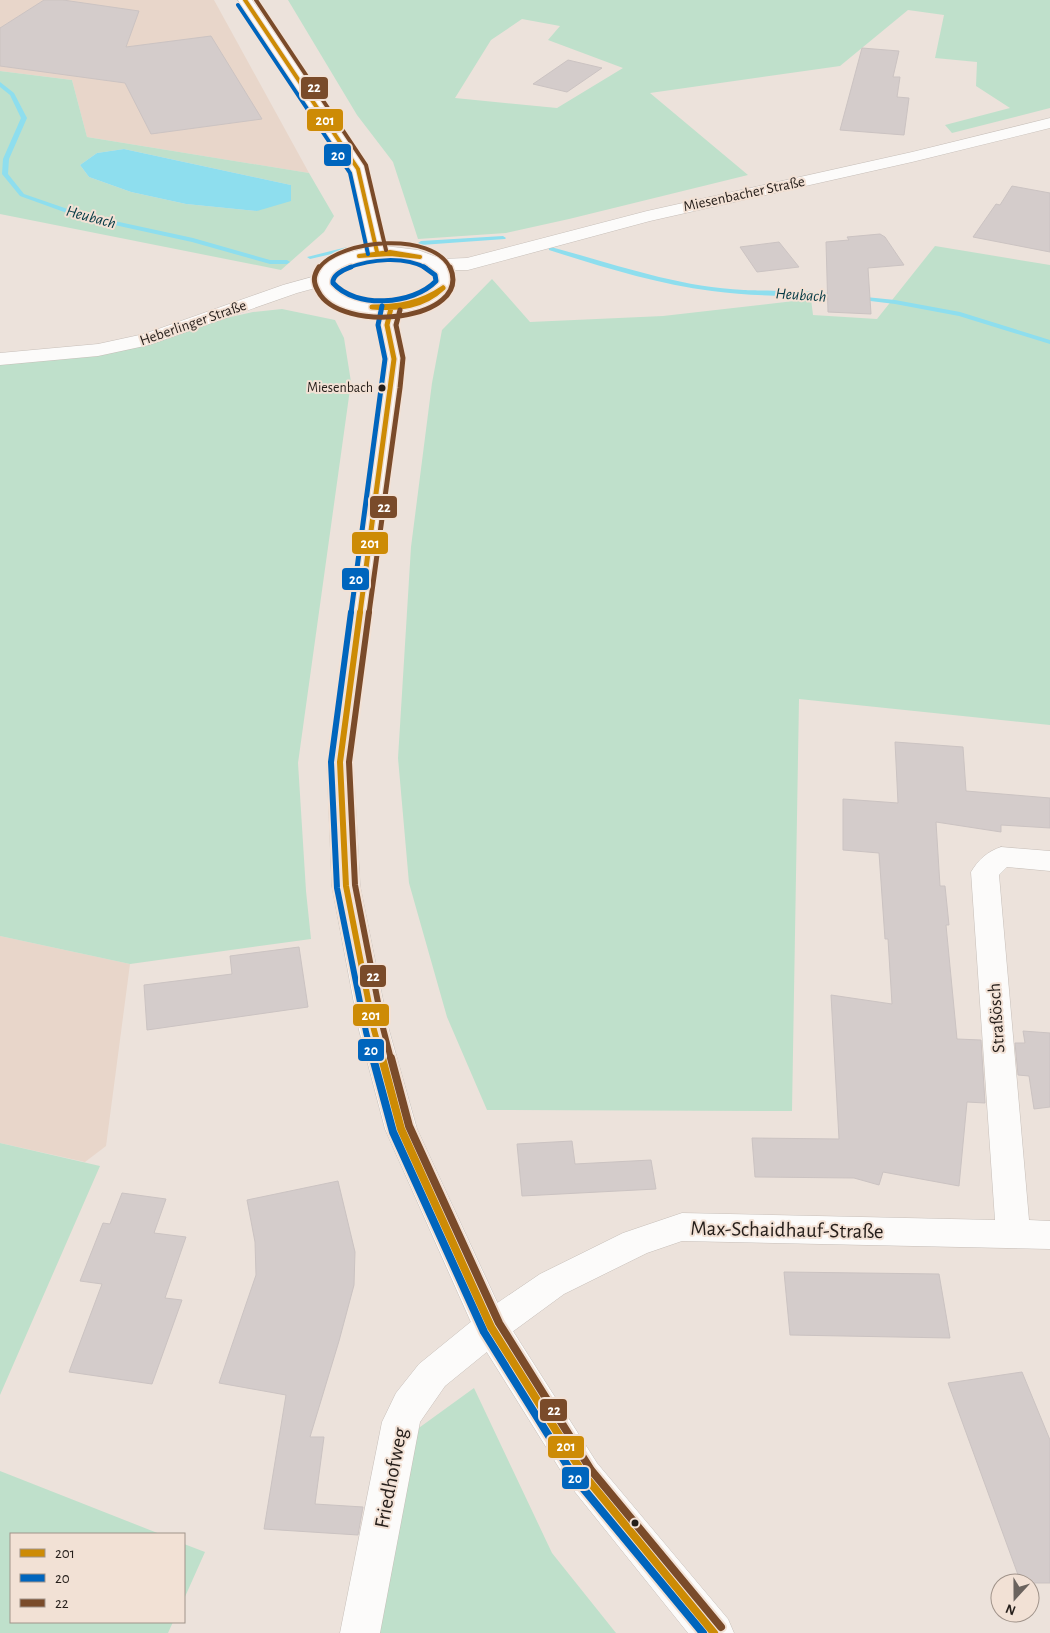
<svg xmlns="http://www.w3.org/2000/svg" width="1050" height="1633" font-family="'Alegreya Sans',sans-serif">
<style>
.built{fill:#e8d6ca}
.green{fill:#bfe0cb;fill-rule:evenodd}
.water{fill:#8edeee}
.lines{fill:none;stroke-linecap:round;stroke-linejoin:round}
.stream{fill:#8edeee;fill-rule:evenodd}
.building{fill:#d4cccb;stroke:#cbc3c2}
.street-casing{stroke:#c7bfb9;stroke-width:1}
.secondary-casing{stroke:#c7bfb9;stroke-width:1}
.street{fill:#fcfbfa;fill-rule:evenodd}
.secondary{fill:#fcfbfa;fill-rule:evenodd}
.bus-1-far3-casing{stroke:#f2e1d5;stroke-width:6}
.bus-1-far2-casing{stroke:#f2e1d5;stroke-width:8}
.bus-1-far1-casing{stroke:#f2e1d5;stroke-width:10}
.bus-1-casing{stroke:#f2e1d5;stroke-width:12}
.bus-2-far3-casing{stroke:#f2e1d5;stroke-width:6}
.bus-2-far2-casing{stroke:#f2e1d5;stroke-width:8}
.bus-2-far1-casing{stroke:#f2e1d5;stroke-width:10}
.bus-2-casing{stroke:#f2e1d5;stroke-width:12}
.bus-3-far3-casing{stroke:#f2e1d5;stroke-width:6}
.bus-3-far2-casing{stroke:#f2e1d5;stroke-width:8}
.bus-3-far1-casing{stroke:#f2e1d5;stroke-width:10}
.bus-3-casing{stroke:#f2e1d5;stroke-width:12}
.bus-1-far3{stroke:#cd8b05;stroke-width:4}
.bus-1-far2{stroke:#cd8b05;stroke-width:5}
.bus-1-far1{stroke:#cd8b05;stroke-width:6}
.bus-1{stroke:#cd8b05;stroke-width:8}
.bus-2-far3{stroke:#0065bd;stroke-width:4}
.bus-2-far2{stroke:#0065bd;stroke-width:5}
.bus-2-far1{stroke:#0065bd;stroke-width:6}
.bus-2{stroke:#0065bd;stroke-width:8}
.bus-3-far3{stroke:#7a4b2a;stroke-width:4}
.bus-3-far2{stroke:#7a4b2a;stroke-width:5}
.bus-3-far1{stroke:#7a4b2a;stroke-width:6}
.bus-3{stroke:#7a4b2a;stroke-width:8}
.bus-dot{fill:#251e1a;stroke:#f2e1d5;stroke-width:2}
.labels{text-anchor:middle;dominant-baseline:central;stroke-width:4;stroke-linejoin:round;paint-order:stroke}
.far-bus-label{font-size:14px;fill:#251e1a;stroke:#f2e1d5;text-anchor:end}
.far-street-label{font-size:15px;fill:#251e1a;stroke:#f2e1d5}
.far-water-label{font-size:16px;font-style:italic;fill:#003843;stroke:#f2e1d5}
.street-label{font-size:18px;fill:#251e1a;stroke:#f2e1d5}
.near-street-label{font-size:21px;fill:#251e1a;stroke:#f2e1d5}
.line-badge{stroke:#f2e1d5;stroke-width:2}
.badge-label{font-size:14px;text-anchor:middle;font-weight:bold;fill:#fff}
</style>
<rect width="100%" height="100%" fill="#ece2db"/>
<!-- built -->
<path class="built" d="M0,0H214L309,173L87,137L72,80L0,71Z
M0,936L130,964L106,1146L85,1162L0,1143Z"/>
<!-- green -->
<path class="green" d="M288,0H1050V108L952,133L945,125L1010,108L976,86L977,62L935,58L944,15L908,10L840,66L650,93L748,175L569,219L506,233L418,239L393,162L357,115ZM522,19L560,26L548,40L623,68L557,108L455,98L491,40Z
M0,71L72,80L87,137L309,173L334,216L324,232L281,270L0,214ZM124,149L291,185L257,211L186,204L131,192L89,177L80,165L97,153Z
M935,246L1050,265V725L799,699L792,1111L487,1110L447,1017L409,883L398,758L411,547L432,383L442,330L492,279L530,322L663,316L811,299L813,315L877,319Z
M282,309L335,320L344,338L351,382L298,763L306,891L311,939L130,964L0,936V363L38,360L253,312Z
M0,1143L100,1166L0,1395Z
M474,1388L552,1553L616,1633H377L416,1430Z
M0,1471L160,1534H11V1622H173L168,1633H0Z
M184,1544L205,1552L184,1599Z"/>
<!-- water -->
<path class="water" d="M124,149L291,185V201L257,211L186,204L131,192L89,177L80,165L97,153Z"/>
<g class="lines">
<!-- stream -->
<path class="stream" d="M0,82L14,93L27,118L9,159L8,174L24,194L82,214L193,238L270,260H287L290,262L287,264H270L192,242L78,217L20,196L2,174L3,159L21,118L10,95L0,87Z
M503,236L506,238L505,239L421,245L418,243L421,241Z
M347,247L349,248V250L310,259L307,257Z
M551,247C615,264 677,287 744,290C761,291 833,290 843,296L839,298C797,295 754,297 712,291C657,284 602,267 549,250V248Z
M856,296L895,300L960,312L1050,340V344L959,316L895,304L854,299V297Z"/>
</g>
<!-- building -->
<path class="building" d="M44,0H63L139,11L126,47L211,36L262,119L151,134L125,83L0,66V28Z
M862,48L899,51L893,77H900L897,97L909,98L904,135L840,130Z
M568,60L602,68L567,92L533,84Z
M1012,186L1050,193V252L973,237L996,204L1000,205Z
M880,234L885,237L904,265L868,268L871,314L828,312L826,242L849,240L847,237Z
M779,242L799,267L757,272L740,247Z
M895,742L963,747L966,791L1050,798V828L1001,825V832L936,822L940,886H945L949,925H946L957,1039L981,1040L985,1103L967,1102L959,1186L883,1172L879,1185L854,1178L755,1177L752,1138L839,1139L831,995L892,1004L888,939H885L879,853L843,850V799L898,803Z
M299,947L308,1007L147,1030L144,985L232,974L230,956Z
M1023,1031L1050,1033V1107L1034,1109L1029,1076L1018,1075L1015,1043H1025Z
M572,1141L575,1164L651,1160L656,1189L522,1196L517,1144Z
M338,1181L355,1252L354,1285L339,1341L310,1437H324L315,1504L363,1507L358,1535L264,1529L286,1395L219,1383L256,1275L255,1242L247,1200Z
M122,1193L166,1199L154,1233L186,1237L165,1298L182,1300L152,1384L69,1372L102,1284L80,1281L103,1223L110,1224Z
M784,1272L939,1274L950,1338L790,1335Z
M1022,1372L1050,1440V1583H1021L948,1383Z"/>
<g class="lines">
<defs>
<path id="street" d="M323,274L330,276L333,280L330,284L297,293L149,345L98,356L0,365V353L98,344L144,334L283,285Z
M1001,847L1050,851V871L1007,867L999,875L1029,1220L1050,1221V1249L682,1241L647,1253L564,1294L504,1338L445,1386L420,1422L380,1633H340L382,1422L396,1393L419,1364L478,1316L540,1274L623,1233L682,1213L995,1220L971,872C978,860 988,851 1001,847Z"/>
<path id="secondary" d="M238,0H252L367,169L385,246L418,250L442,259L467,258L647,211L912,152L1050,118V128L912,162L650,221L468,270H452L454,283C445,304 420,309 400,312L397,325L404,359L401,387L353,762L360,886L389,1030L417,1129L504,1317L597,1463L728,1619L734,1633H688L571,1487L478,1338L385,1129L359,1030L332,886L327,762L381,387L384,359L377,325L380,314C357,315 331,310 318,290C311,282 314,274 321,267C332,255 352,252 367,248L349,169ZM377,258C397,257 419,258 434,272C435,276 436,279 435,283C428,303 371,305 355,300C346,297 338,292 333,285V277L343,268L354,264Z"/>
</defs>
<!-- street casing -->
<use href="#street" class="street-casing"/>
<!-- secondary casing -->
<use href="#secondary" class="secondary-casing"/>
<!-- street -->
<use href="#street" class="street"/>
<!-- secondary -->
<use href="#secondary" class="secondary"/>
<defs>
<path id="bus-1-far3" d="M245,0L358,169L377,252
M359,256L390,252L420,257
M359,256L390,254L420,257"/>
<path id="bus-1-far2" d="M372,307C398,307 421,303 443,288
M372,307C399,309 423,307 443,288
M360,613L394,359L387,325L391,308"/>
<path id="bus-1-far1" d="M360,612L340,762L346,886L374,1030L382,1059"/>
<path id="bus-1" d="M382,1058L401,1129L491,1327L584,1475L714,1633"/>
<path id="bus-2-far3" d="M238,5L350,173L368,254
M348,268C371,259 404,256 426,268"/>
<path id="bus-2-far2" d="M351,267C343,270 332,275 333,283C356,309 413,305 436,281L435,275L424,267
M351,613L385,359L378,325L382,306"/>
<path id="bus-2-far1" d="M351,612L331,762L337,888L366,1032L373,1059"/>
<path id="bus-2" d="M373,1058L393,1132L484,1332L577,1481L703,1633"/>
<path id="bus-3-far3" d="M256,0L366,165L386,250
M319,268C340,239 433,231 450,268"/>
<path id="bus-3-far2" d="M319,267C313,276 313,282 318,291C340,335 474,321 450,267
M369,613L400,388L403,358L396,325L400,310"/>
<path id="bus-3-far1" d="M369,612L349,762L355,885L383,1028L391,1059"/>
<path id="bus-3" d="M391,1058L409,1126L499,1323L591,1470L721,1627"/>
</defs>
<!-- bus-1-far3 casing -->
<use href="#bus-1-far3" class="bus-1-far3-casing"/>
<!-- bus-1-far2 casing -->
<use href="#bus-1-far2" class="bus-1-far2-casing"/>
<!-- bus-1-far1 casing -->
<use href="#bus-1-far1" class="bus-1-far1-casing"/>
<!-- bus-1 casing -->
<use href="#bus-1" class="bus-1-casing"/>
<!-- bus-2-far3 casing -->
<use href="#bus-2-far3" class="bus-2-far3-casing"/>
<!-- bus-2-far2 casing -->
<use href="#bus-2-far2" class="bus-2-far2-casing"/>
<!-- bus-2-far1 casing -->
<use href="#bus-2-far1" class="bus-2-far1-casing"/>
<!-- bus-2 casing -->
<use href="#bus-2" class="bus-2-casing"/>
<!-- bus-3-far3 casing -->
<use href="#bus-3-far3" class="bus-3-far3-casing"/>
<!-- bus-3-far2 casing -->
<use href="#bus-3-far2" class="bus-3-far2-casing"/>
<!-- bus-3-far1 casing -->
<use href="#bus-3-far1" class="bus-3-far1-casing"/>
<!-- bus-3 casing -->
<use href="#bus-3" class="bus-3-casing"/>
<!-- bus-1-far3 -->
<use href="#bus-1-far3" class="bus-1-far3"/>
<!-- bus-1-far2 -->
<use href="#bus-1-far2" class="bus-1-far2"/>
<!-- bus-1-far1 -->
<use href="#bus-1-far1" class="bus-1-far1"/>
<!-- bus-1 -->
<use href="#bus-1" class="bus-1"/>
<!-- bus-2-far3 -->
<use href="#bus-2-far3" class="bus-2-far3"/>
<!-- bus-2-far2 -->
<use href="#bus-2-far2" class="bus-2-far2"/>
<!-- bus-2-far1 -->
<use href="#bus-2-far1" class="bus-2-far1"/>
<!-- bus-2 -->
<use href="#bus-2" class="bus-2"/>
<!-- bus-3-far3 -->
<use href="#bus-3-far3" class="bus-3-far3"/>
<!-- bus-3-far2 -->
<use href="#bus-3-far2" class="bus-3-far2"/>
<!-- bus-3-far1 -->
<use href="#bus-3-far1" class="bus-3-far1"/>
<!-- bus-3 -->
<use href="#bus-3" class="bus-3"/>
</g>
<!-- markers -->
<g class="bus-dot">
<circle cx="382" cy="388" r="4.5"/>
<circle cx="635" cy="1523" r="4.5"/>
</g>
<g class="labels">
<!-- far-bus labels -->
<g class="far-bus-label">
<text x="373" y="388">Miesenbach</text>
</g>
<!-- far-street labels -->
<g class="far-street-label">
<text transform="translate(744 194) rotate(-12)">Miesenbacher Straße</text>
<text transform="translate(193 323) rotate(-19)">Heberlinger Straße</text>
</g>
<!-- far-water labels -->
<g class="far-water-label">
<text transform="translate(91 217) rotate(15)">Heubach</text>
<text transform="translate(801 295) rotate(4)">Heubach</text>
</g>
<!-- street labels -->
<g class="street-label">
<text transform="translate(997 1018) rotate(-94)">Straßösch</text>
</g>
<!-- near-street labels -->
<g class="near-street-label">
<text transform="translate(787 1230) rotate(1)">Max-Schaidhauf-Straße</text>
<text transform="translate(391 1478) rotate(-79)">Friedhofweg</text>
</g>
</g>
<g class="line-badge">
<rect x="300" y="76" width="29" height="24" rx="5" fill="#7a4b2a"/>
<rect x="306" y="108" width="38" height="24" rx="5" fill="#cd8b05"/>
<rect x="323" y="143" width="29" height="24" rx="5" fill="#0065bd"/>
<rect x="369" y="495" width="29" height="24" rx="5" fill="#7a4b2a"/>
<rect x="351" y="531" width="38" height="24" rx="5" fill="#cd8b05"/>
<rect x="341" y="567" width="29" height="24" rx="5" fill="#0065bd"/>
<rect x="359" y="964" width="28" height="24" rx="5" fill="#7a4b2a"/>
<rect x="352" y="1003" width="38" height="24" rx="5" fill="#cd8b05"/>
<rect x="357" y="1038" width="28" height="24" rx="5" fill="#0065bd"/>
<rect x="539" y="1398" width="29" height="24" rx="5" fill="#7a4b2a"/>
<rect x="547" y="1435" width="38" height="24" rx="5" fill="#cd8b05"/>
<rect x="561" y="1466" width="29" height="24" rx="5" fill="#0065bd"/>
</g>
<g class="badge-label">
<text x="314" y="92">22</text>
<text x="325" y="125">201</text>
<text x="338" y="160">20</text>
<text x="384" y="512">22</text>
<text x="370" y="548">201</text>
<text x="356" y="584">20</text>
<text x="373" y="981">22</text>
<text x="371" y="1020">201</text>
<text x="371" y="1055">20</text>
<text x="554" y="1415">22</text>
<text x="566" y="1451">201</text>
<text x="575" y="1483">20</text>
</g>
<!-- legend -->
<rect x="10" y="1533" width="175" height="90" fill="#f2e1d5" stroke="#a0938a"/>
<rect x="20" y="1549" width="25" height="8" fill="#cd8b05" stroke="#a0938a"/>
<text x="55" y="1558" font-size="15" fill="#251e1a">201</text>
<rect x="20" y="1574" width="25" height="8" fill="#0065bd" stroke="#a0938a"/>
<text x="55" y="1583" font-size="15" fill="#251e1a">20</text>
<rect x="20" y="1599" width="25" height="8" fill="#7a4b2a" stroke="#a0938a"/>
<text x="55" y="1608" font-size="15" fill="#251e1a">22</text>
<!-- north arrow -->
<g transform="translate(1015 1598) rotate(201)"><circle r="24" fill="#f2e1d5" stroke="#a0938a"/>
<path d="M0-4L9 19L0 12L-9 19Z" fill="#6b635e"/>
<text y="-8" font-size="14" font-weight="bold" text-anchor="middle" fill="#251e1a">N</text>
</g>
</svg>
